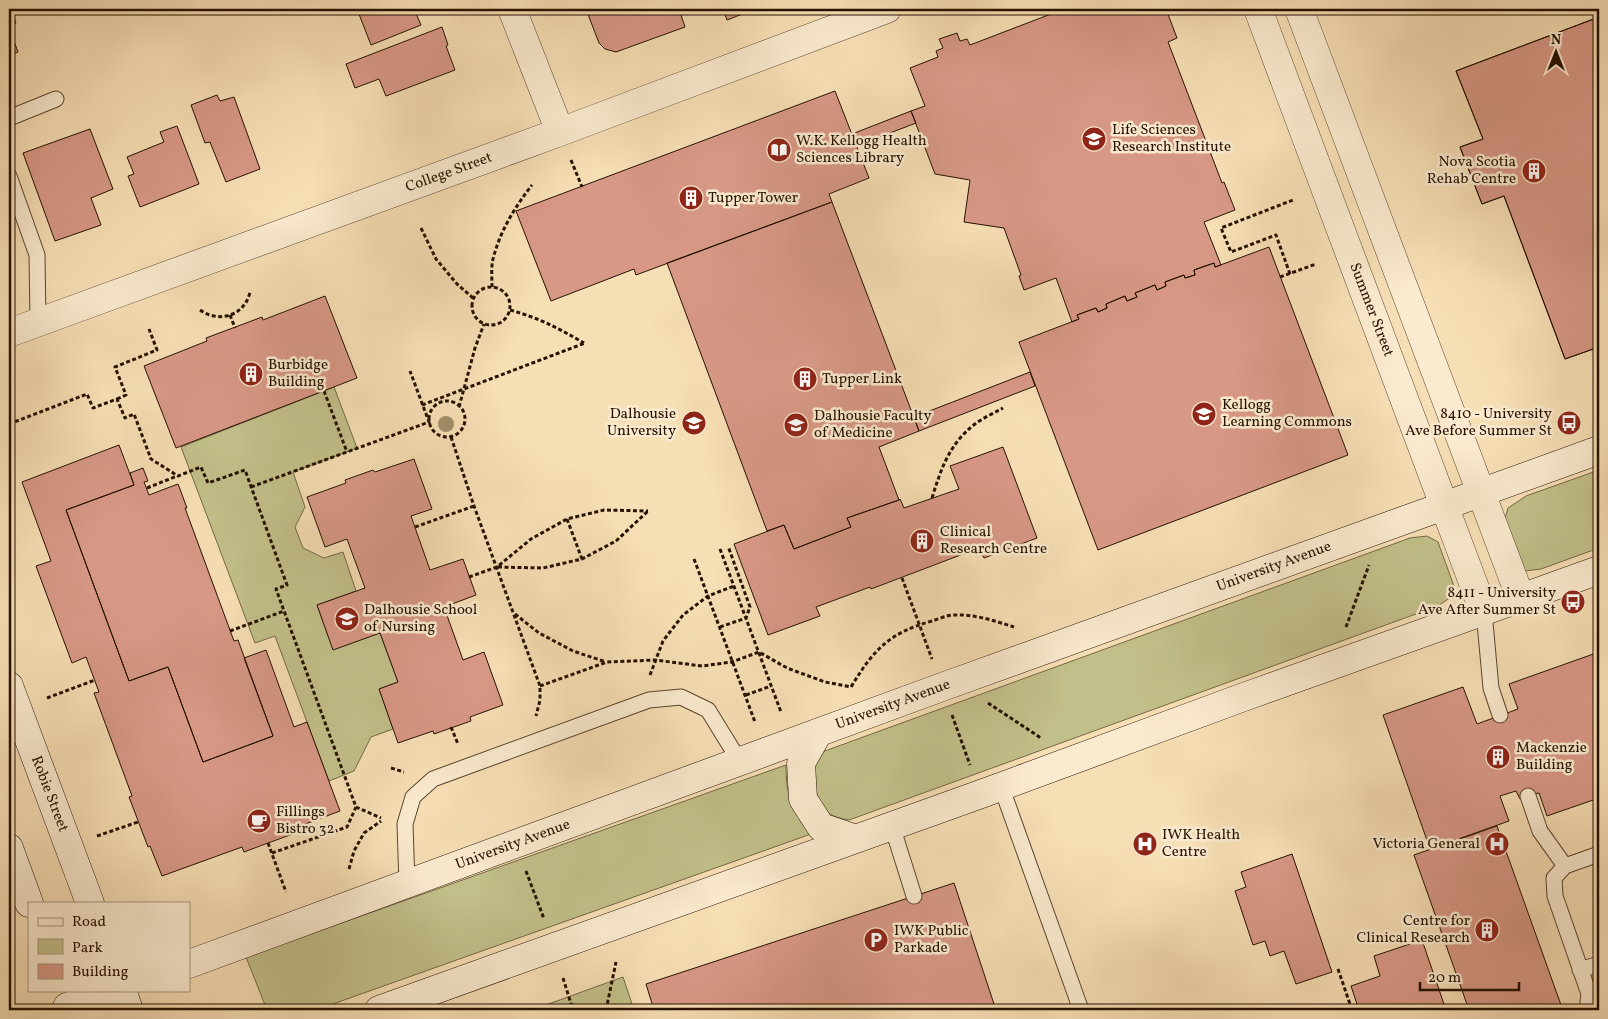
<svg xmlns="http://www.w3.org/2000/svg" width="1608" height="1019" font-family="Vollkorn,serif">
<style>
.green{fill:#c2c08a;stroke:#746845}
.building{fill:#d89886;stroke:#251100}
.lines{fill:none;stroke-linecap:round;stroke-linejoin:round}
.lane-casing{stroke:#5a442d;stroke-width:17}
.street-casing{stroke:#5a442d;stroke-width:29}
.secondary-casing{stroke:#251100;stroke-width:29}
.path{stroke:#251100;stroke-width:3;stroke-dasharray:4 2.5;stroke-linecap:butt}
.lane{stroke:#faeacf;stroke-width:15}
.street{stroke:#faeacf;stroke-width:28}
.secondary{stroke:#faeacf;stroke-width:28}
.tree{fill:#a28f6c}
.labels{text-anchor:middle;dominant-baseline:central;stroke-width:5;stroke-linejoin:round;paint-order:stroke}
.poi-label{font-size:15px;fill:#251100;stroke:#faeacf;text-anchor:start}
.street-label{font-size:15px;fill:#251100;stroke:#faeacf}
</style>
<rect width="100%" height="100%" fill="#f7dfb5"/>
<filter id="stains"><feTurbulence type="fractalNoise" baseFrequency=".004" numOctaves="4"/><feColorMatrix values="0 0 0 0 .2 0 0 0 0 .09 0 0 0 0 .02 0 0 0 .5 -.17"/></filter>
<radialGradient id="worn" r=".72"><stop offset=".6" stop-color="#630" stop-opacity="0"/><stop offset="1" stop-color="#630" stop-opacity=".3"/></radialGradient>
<!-- green -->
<path class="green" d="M334,387L357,448L293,472L305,507L295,527L303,548L324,558L343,552L356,591L317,605L333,649L380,633L398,682L379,689L393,729L371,737L354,771L329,781L275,636L255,643L181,447Z
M1599,470V548L1541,569L1525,571L1518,562L1504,522L1508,508L1526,496Z
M1427,536L1438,542L1454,586L1451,597L1438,606L849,820C813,815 816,793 814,763L822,752L1410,538Z
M786,765C786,796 791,810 811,834L316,1010H267L246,957Z
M623,977L634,1010H532Z"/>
<!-- building -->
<path class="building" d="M9,9H10L16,23L9,26Z
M357,9H414L421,25L371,45Z
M586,9H689L680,12L685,27L616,52L605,49L599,43Z
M723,9H755L727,20Z
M1064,9H1166L1177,38L1168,42L1222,183L1224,182L1235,210L1204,222L1221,265L1215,267L1214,263L1194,270L1195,275L1185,278L1184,275L1165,282L1166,286L1157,290L1155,285L1135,293L1137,297L1127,301L1125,296L1106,304L1107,308L1098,312L1096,308L1077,315L1079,319L1072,322L1056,278L1024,290L1019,276L1021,275L1004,228L964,222L970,180L935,174L911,111L925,106L910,68L938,57L936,51L943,48L939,39L957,33L960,41L967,39L970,45Z
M1599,17V347L1565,359L1504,196L1482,204L1460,147L1483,139L1456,71Z
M1599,17V347L1565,359L1504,196L1482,204L1460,147L1483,139L1456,71Z
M442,27L448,45L446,46L455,70L386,96L379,79L355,88L346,64Z
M9,28L18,52L9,55Z
M835,91L869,178L829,194L832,202L636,275L634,269L551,301L516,211Z
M217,95L220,101L234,97L260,169L226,182L210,142L205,143L191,105Z
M911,111L916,123L856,146L852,134Z
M177,126L199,184L140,207L128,176L134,174L127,157L164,142L160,132Z
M90,129L113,189L91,198L101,225L55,241L23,153Z
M832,202L919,431L879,447L899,500L847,518L851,527L794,549L784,525L767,531L667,263Z
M1269,247L1348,455L1098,550L1019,342L1079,319L1077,315L1096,308L1098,312L1107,308L1106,304L1125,296L1127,301L1137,297L1135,293L1155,285L1157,290L1166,286L1165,282L1184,275L1185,278L1195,275L1194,270L1214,263L1215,267Z
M325,296L357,378L176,448L144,366L207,341L206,338L262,317L263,320Z
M1030,372L1035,386L919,431L914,417Z
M119,445L134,485L66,510L129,681L168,667L203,762L273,736L244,658L266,650L294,727L307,722L340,811L292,829L293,834L268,843L244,852L242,847L162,876L150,846L148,847L129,797L132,796L94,693L99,692L86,657L72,663L36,566L51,561L22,482Z
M1003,447L1037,538L984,558L979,548L871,589L870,587L816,607L820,616L768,635L734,544L784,525L794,549L851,527L847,518L899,500L900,499L904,508L959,489L950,466Z
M414,459L432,509L411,516L430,570L463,559L476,595L444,607L463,660L484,652L503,705L470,717L471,721L434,734L433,731L398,743L379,689L398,682L380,633L333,650L317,605L365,588L347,539L325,547L307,497L346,483L345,480L373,470L375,472Z
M143,468L148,481L144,482L149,495L178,484L187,508H185L234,641L238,640L273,736L203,762L168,667L129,681L66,510L134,485L130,473Z
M1599,652V798L1547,816L1539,793L1520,799L1516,791L1500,796L1509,821L1430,849L1383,715L1463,687L1477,724L1518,709L1509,684Z
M1497,826L1561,1005L1547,1010H1469L1414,855Z
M1292,854L1332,972L1296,984L1284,951L1270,956L1265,941L1253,945L1235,891L1246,887L1241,872Z
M954,883L996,1010H654L646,984Z
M1422,940L1446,1010H1359L1351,986L1380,976L1374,956Z"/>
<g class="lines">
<defs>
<path id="lane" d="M9,118L56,99
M9,176L37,255L38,322
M1484,612L1491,688L1500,715
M1001,786L1081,1010
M1528,796L1540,831L1565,866
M892,826L914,896
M407,884L405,824L413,797L433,779L649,700L681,697L708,710L740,762
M1580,970L1599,964
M1587,1010L1589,994L1555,896L1554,878L1565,866L1599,854"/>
<path id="street" d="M512,9L560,132
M1258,9L1484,612
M1299,9L1521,599
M9,333L560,132L887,9"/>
<path id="secondary" d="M9,686L90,903
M818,733L801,763L803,799L821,827L856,839
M9,848L29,903
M189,964L942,687L1599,450
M122,990L129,1010
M67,1007L114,990
M379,1010L981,794L1241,698L1599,570"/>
</defs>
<!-- lane casing -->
<use href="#lane" class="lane-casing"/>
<!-- street casing -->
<use href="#street" class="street-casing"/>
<!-- secondary casing -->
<use href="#secondary" class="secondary-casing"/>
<!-- path -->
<path class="path" d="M571,160L582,187
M421,228L436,259L457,284L473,298
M1290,274L1276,235L1231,252L1221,228L1293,200
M1280,277L1316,264
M472 306a19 19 0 1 1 38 0a19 19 0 1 1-38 0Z
M492,287C492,278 491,267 493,259C500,231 515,207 532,185
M200,310C220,324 245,315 250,292
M510,310C539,318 558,328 584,343
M230,315L235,328
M324,391L347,452
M117,399L126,395L115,367L157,350L149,329
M429 419a18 18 0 1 1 36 0a18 18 0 1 1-36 0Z
M422,405L585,343
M459,407L475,348L484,324
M9,424L87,394L93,408L117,399L125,418L134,414L151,459L178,476L201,467L208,483L245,470L287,585L276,589L356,807L381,818
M451,437L474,506L540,686V700L536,716
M251,487L429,422L410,371
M147,488L177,476
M932,498C941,469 949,444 975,424C983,418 994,413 1003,408
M567,519L582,559
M415,527L474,506
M720,549L781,712
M694,559L755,722
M498,567L543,568L582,559L616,541L648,511
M469,577L497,567L531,539L567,519L604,510L648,511
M902,578L932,659
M515,614L539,633L573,651L606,662
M720,627L746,618L750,607L728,546
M1346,627L1369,565
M230,631L284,611
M650,675L663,641L683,615L708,596L734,586
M540,686L607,662L655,660L702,666L732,662L759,652L787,668L825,682L851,687C874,649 889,633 932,621C939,619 947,615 954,615C975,614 995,621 1014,627
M746,695L771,686
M47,698L95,680
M988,703L1041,738
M952,715L970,765
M451,727L458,744
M391,768L404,772
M97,836L138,822
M268,843L286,892
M272,853L347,827L356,807
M349,869L354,851L364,833L381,821
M526,871L544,919
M1338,969L1352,1010
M563,978L573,1010
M606,1010L616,962"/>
<!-- lane -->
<use href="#lane" class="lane"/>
<!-- street -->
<use href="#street" class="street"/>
<!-- secondary -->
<use href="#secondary" class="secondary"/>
</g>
<!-- trees -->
<circle class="tree" cx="446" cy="424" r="8"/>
<!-- icons -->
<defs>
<symbol id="university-disc" viewBox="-11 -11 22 22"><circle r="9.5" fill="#8f2418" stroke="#faeacf"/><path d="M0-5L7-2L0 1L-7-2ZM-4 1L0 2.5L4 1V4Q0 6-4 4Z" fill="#fff"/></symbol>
<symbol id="library-disc" viewBox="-11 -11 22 22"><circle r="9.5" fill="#8f2418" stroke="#faeacf"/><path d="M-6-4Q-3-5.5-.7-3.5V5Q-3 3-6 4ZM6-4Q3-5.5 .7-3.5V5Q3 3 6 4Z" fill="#fff"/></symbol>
<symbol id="building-disc" viewBox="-11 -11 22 22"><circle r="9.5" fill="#8f2418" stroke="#faeacf"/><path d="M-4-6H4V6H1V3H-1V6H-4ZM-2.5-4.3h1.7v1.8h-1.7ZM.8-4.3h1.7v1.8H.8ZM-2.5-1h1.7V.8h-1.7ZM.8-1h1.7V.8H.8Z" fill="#fff"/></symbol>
<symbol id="bus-disc" viewBox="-11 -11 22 22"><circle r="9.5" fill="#8f2418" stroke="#faeacf"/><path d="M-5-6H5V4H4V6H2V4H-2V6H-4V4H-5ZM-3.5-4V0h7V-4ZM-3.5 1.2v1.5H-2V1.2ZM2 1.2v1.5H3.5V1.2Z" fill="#fff"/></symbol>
<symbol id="cafe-disc" viewBox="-11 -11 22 22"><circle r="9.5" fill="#8f2418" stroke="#faeacf"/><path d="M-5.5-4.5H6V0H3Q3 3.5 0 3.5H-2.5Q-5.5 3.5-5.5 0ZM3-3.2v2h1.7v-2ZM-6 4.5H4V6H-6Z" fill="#fff"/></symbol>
<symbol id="hospital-disc" viewBox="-11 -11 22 22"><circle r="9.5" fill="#8f2418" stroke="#faeacf"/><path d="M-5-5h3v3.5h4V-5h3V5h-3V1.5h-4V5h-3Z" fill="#fff"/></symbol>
<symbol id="parking-disc" viewBox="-11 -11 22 22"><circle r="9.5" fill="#8f2418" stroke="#faeacf"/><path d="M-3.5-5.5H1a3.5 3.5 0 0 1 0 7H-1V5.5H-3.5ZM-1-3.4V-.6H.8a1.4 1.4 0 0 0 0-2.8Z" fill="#fff"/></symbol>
</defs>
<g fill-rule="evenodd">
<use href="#university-disc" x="1080" y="125" width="28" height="28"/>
<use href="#library-disc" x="765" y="136" width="28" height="28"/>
<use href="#building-disc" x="1520" y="157" width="28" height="28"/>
<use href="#building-disc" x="677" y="184" width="28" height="28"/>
<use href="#building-disc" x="237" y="360" width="28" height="28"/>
<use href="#building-disc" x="791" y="365" width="28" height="28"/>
<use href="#university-disc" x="1190" y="400" width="28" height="28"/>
<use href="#university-disc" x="680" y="409" width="28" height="28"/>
<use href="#bus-disc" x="1555" y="409" width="28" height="28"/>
<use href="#university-disc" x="782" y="411" width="28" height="28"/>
<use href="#building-disc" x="908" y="527" width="28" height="28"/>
<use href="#bus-disc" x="1559" y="588" width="28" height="28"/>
<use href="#university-disc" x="333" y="605" width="28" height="28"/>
<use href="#building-disc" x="1484" y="743" width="28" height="28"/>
<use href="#cafe-disc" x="245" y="807" width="28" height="28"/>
<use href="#hospital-disc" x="1131" y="830" width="28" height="28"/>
<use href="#hospital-disc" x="1483" y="830" width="28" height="28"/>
<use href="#building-disc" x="1473" y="916" width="28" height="28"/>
<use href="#parking-disc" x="862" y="926" width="28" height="28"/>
</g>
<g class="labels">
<!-- poi labels -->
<g class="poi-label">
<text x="1112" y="130">Life Sciences<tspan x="1112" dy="17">Research Institute</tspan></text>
<text x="796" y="141">W.K. Kellogg Health<tspan x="796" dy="17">Sciences Library</tspan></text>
<text x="1516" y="162" text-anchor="end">Nova Scotia<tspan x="1516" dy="17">Rehab Centre</tspan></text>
<text x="708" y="198">Tupper Tower</text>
<text x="268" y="365">Burbidge<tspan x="268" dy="17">Building</tspan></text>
<text x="822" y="379">Tupper Link</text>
<text x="1222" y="405">Kellogg<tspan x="1222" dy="17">Learning Commons</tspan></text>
<text x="676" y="414" text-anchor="end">Dalhousie<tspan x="676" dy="17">University</tspan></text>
<text x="1552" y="414" text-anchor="end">8410 - University<tspan x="1552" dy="17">Ave Before Summer St</tspan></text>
<text x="814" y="416">Dalhousie Faculty<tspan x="814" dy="17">of Medicine</tspan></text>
<text x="940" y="532">Clinical<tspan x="940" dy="17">Research Centre</tspan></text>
<text x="1556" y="593" text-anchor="end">8411 - University<tspan x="1556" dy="17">Ave After Summer St</tspan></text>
<text x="364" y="610">Dalhousie School<tspan x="364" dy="17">of Nursing</tspan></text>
<text x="1516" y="748">Mackenzie<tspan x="1516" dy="17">Building</tspan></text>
<text x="276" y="812">Fillings<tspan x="276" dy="17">Bistro 32</tspan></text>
<text x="1162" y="835">IWK Health<tspan x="1162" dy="17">Centre</tspan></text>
<text x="1480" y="844" text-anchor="end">Victoria General</text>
<text x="1470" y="921" text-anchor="end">Centre for<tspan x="1470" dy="17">Clinical Research</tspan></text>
<text x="894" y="931">IWK Public<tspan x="894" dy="17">Parkade</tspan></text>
</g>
<!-- street labels -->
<g class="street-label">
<text transform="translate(449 173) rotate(-20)">College Street</text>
<text transform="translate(1371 310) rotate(69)">Summer Street</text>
<text transform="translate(1274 567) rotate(-20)">University Avenue</text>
<text transform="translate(893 705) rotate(-20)">University Avenue</text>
<text transform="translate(49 794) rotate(69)">Robie Street</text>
<text transform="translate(513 845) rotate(-20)">University Avenue</text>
</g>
</g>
<!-- margin -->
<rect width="1608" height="1019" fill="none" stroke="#f7dfb5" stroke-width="30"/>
<rect x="10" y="10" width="1588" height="999" fill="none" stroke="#251100" stroke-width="2.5"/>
<rect x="15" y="15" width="1578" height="989" fill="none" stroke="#251100"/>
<!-- legend -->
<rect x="28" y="902" width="162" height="90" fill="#faeacf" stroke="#a5937c"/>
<rect x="38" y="918" width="25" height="8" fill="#faeacf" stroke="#a5937c"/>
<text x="72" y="926" font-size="15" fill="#251100">Road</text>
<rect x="38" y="939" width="25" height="15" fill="#c2c08a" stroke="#a5937c"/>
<text x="72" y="952" font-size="15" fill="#251100">Park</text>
<rect x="38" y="964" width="25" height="15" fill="#d89886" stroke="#a5937c"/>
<text x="72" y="976" font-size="15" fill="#251100">Building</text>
<!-- north arrow -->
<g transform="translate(1556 52)" stroke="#faeacf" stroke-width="4" paint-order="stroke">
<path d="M0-4L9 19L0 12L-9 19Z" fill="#251100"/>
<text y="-8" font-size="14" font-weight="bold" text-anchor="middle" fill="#251100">N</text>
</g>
<!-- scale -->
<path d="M1420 982v8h99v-8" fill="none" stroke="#251100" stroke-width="2.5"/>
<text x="1428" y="982" font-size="15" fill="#251100" stroke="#faeacf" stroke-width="4" paint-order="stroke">20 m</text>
<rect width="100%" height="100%" filter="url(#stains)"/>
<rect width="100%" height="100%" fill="url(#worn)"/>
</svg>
